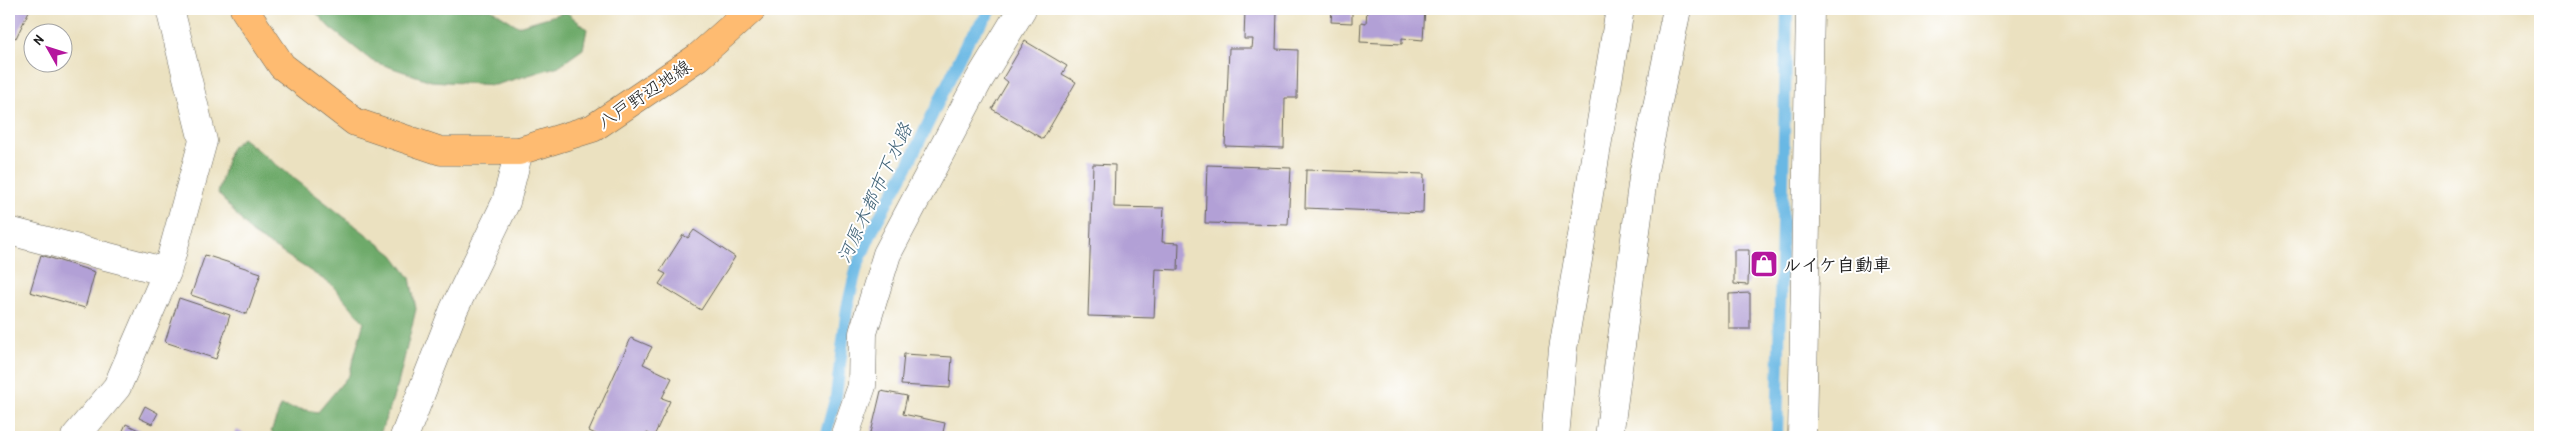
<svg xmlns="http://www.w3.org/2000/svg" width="2549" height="446" font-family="'Patrick Hand','Klee One',sans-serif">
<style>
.forest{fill:#6eaa6b;stroke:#456344}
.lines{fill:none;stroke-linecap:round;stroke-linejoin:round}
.stream{stroke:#69b8e4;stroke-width:12}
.building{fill:#b2a0d6}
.minor-casing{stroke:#646155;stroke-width:29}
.major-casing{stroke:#646155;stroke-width:29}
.minor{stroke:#fff;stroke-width:28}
.major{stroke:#febb71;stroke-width:28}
.labels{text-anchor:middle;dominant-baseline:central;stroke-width:4;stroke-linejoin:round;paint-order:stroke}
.street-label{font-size:18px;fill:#1c1c1c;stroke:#fff}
.poi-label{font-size:18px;font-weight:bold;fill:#1c1c1c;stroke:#fff;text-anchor:start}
.water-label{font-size:19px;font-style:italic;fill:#3f6276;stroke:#fff}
</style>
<rect width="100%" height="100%" fill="#fff"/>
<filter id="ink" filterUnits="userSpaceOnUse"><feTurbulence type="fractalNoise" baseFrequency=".02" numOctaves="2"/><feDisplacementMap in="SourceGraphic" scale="10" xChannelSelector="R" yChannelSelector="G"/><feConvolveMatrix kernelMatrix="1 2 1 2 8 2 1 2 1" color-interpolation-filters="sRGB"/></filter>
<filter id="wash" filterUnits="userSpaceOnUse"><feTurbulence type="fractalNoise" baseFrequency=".0096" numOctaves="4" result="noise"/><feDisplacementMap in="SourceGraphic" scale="20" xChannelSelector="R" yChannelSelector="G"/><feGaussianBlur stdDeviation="1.12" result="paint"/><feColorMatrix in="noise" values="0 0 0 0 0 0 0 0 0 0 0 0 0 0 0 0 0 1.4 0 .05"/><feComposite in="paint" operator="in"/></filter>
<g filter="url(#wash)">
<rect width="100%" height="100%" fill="#ebe1c0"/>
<!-- forest -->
<path class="forest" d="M313,9H366L372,13L399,9H491L518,26L566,12L587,29L583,49L559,66L495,85L431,81L372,61L329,27Z
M242,138L393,255L410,278L416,309L398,384L379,437H280L271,432L281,406L318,412L349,375L364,322L332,285L252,233L218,193L230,149Z"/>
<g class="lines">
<!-- stream -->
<path class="stream" d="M825,437L836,396L847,308L857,266L875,225L907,167L969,39L992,9
M1777,437L1787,9"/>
</g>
<g id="blocks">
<!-- building -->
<path class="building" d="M9,9H30L16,38L9,34Z
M1332,9H1352V23L1331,22Z
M1367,9H1425L1423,40L1402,38V44L1360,42L1361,22L1366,23Z
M1245,10L1277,11L1276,49L1298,50L1297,98H1285L1284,148L1225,146L1229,48H1252L1253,39H1244Z
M1025,41L1067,66L1062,74L1076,82L1043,139L992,109L1008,82L1003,78Z
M1093,164L1115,165L1114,207L1164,208L1162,242L1179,243L1178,270L1156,269L1154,318L1088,316Z
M1207,165L1291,168L1288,225L1205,223Z
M1306,170L1424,174L1423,213L1305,208Z
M694,230L735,257L701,310L659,284L666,274L660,271L683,235L688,238Z
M1734,250H1749L1748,285L1734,284Z
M41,255L95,272L85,308L30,292Z
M205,255L261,273L247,314L191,295Z
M1750,293V329H1729V294Z
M179,298L230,315L216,359L165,342Z
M631,338L652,347L643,364L672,378L662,398L670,401L654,436L647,433L645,437H602L589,431Z
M904,354L952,357L950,388L901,385Z
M881,391L907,396L903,414L945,423L942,437H870Z
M145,406L158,413L152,424L139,418Z
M126,424L153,437H120Z
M237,430L251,437H233Z"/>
</g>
</g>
<g filter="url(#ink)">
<use href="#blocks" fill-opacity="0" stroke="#646155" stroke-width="1"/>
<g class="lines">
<defs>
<path id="minor" d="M9,231L167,272
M75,437L117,387L167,272L203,141L170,9
M404,437L454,309L506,202L519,151
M844,437L862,386L863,333L887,254L979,80L1022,9
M1555,437L1563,349L1620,9
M1609,437L1644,170L1677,9
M1802,437L1810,9"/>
<path id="major" d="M244,9L282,66L355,122L441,151H519L593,128L698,57L752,9"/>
</defs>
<!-- minor casing -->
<use href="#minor" class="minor-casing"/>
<!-- major casing -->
<use href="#major" class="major-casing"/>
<!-- minor -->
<use href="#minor" class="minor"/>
<!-- major -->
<use href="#major" class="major"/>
</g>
</g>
<!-- icons -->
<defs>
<symbol id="shop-square" viewBox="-11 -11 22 22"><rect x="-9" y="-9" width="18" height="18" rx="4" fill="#b5179e" stroke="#fff"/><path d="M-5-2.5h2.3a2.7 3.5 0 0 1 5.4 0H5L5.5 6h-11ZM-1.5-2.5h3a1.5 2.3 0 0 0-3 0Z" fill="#fff"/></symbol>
</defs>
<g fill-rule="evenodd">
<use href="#shop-square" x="1748" y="248" width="32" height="32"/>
</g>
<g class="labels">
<!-- street labels -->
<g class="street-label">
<text transform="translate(644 94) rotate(-34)">八戸野辺地線</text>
</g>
<!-- poi labels -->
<g class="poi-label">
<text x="1783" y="264">ルイケ自動車</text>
</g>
<!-- water labels -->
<g class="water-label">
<text transform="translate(874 193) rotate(-65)">河原木都市下水路</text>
</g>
</g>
<!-- margin -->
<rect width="2549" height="446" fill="none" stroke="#fff" stroke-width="30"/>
<!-- north arrow -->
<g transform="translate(48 48) rotate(309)"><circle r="24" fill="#ffffff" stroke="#a4a4a4"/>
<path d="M0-4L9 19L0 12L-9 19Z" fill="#b5179e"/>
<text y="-8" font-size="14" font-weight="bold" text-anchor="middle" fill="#1c1c1c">N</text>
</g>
</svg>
